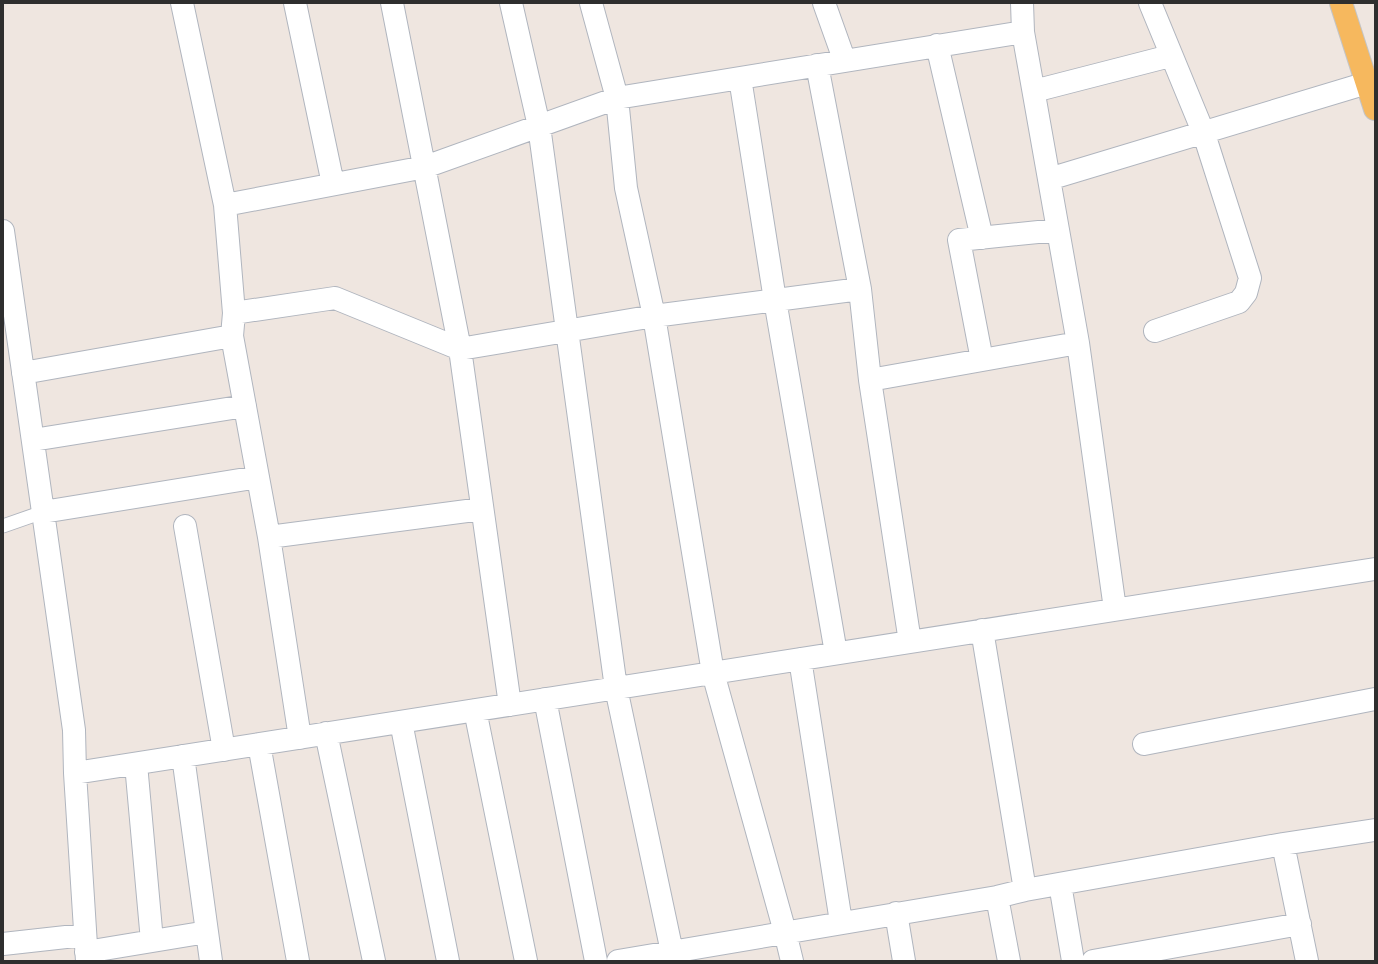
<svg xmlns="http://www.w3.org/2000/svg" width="1378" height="964" font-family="Cabin,sans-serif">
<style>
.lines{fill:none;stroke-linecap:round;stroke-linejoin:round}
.service-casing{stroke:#b0b5be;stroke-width:15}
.minor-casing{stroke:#b0b5be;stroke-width:24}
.primary-casing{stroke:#c4c4c4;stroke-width:24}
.service{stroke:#fff;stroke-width:13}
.minor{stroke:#fff;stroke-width:22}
.primary{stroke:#f6b85e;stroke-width:22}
</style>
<rect width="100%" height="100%" fill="#efe6e0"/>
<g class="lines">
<defs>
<path id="service" d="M3,526L43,512"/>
<path id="minor" d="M182,3L225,205
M295,3L333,184
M392,3L460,349L510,705
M511,3L539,126L616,688L672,952
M591,3L617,98L626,188L654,316L713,673L785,932L792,961
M824,3L844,59
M1022,3L1023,32L1078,343L1115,609
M1150,3L1204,134L1250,278L1246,293L1239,302L1155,331
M937,45L982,238
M817,65L860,289L870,380L910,642
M740,78L775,300L836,653
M1034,91L1170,56
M1049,179L1367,83
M3,231L74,730L75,773L87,961
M234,313L335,298L460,349L654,316L860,289
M232,336L234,313L225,205L425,167L617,98L1023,32
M982,360L959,240L1058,230
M23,373L232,336L269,537L300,738
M870,380L1078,343
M33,440L245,406
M43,512L258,477
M185,526L224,750
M269,537L482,509
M982,630L1025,890
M800,659L841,922
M545,699L596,961
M475,710L526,961
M401,722L448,961
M326,733L374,961
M259,744L298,961
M1144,744L1375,699
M183,756L207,932
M136,764L152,941
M75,773L1375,569
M1283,844L1307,961
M1060,884L1073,961
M997,897L1009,961
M896,913L904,961
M3,944L84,935
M86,952L207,932L211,961
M618,961L997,897L1025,890L1283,844L1375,830
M1093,961L1300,924"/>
<path id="primary" d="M1341,3L1375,109"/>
</defs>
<!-- service casing -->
<use href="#service" class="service-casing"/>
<!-- minor casing -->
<use href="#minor" class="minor-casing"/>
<!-- primary casing -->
<use href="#primary" class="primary-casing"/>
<!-- service -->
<use href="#service" class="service"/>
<!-- minor -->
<use href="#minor" class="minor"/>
<!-- primary -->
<use href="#primary" class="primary"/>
</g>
<!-- border -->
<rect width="1378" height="964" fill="none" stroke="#2e2e2e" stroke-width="8"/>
</svg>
